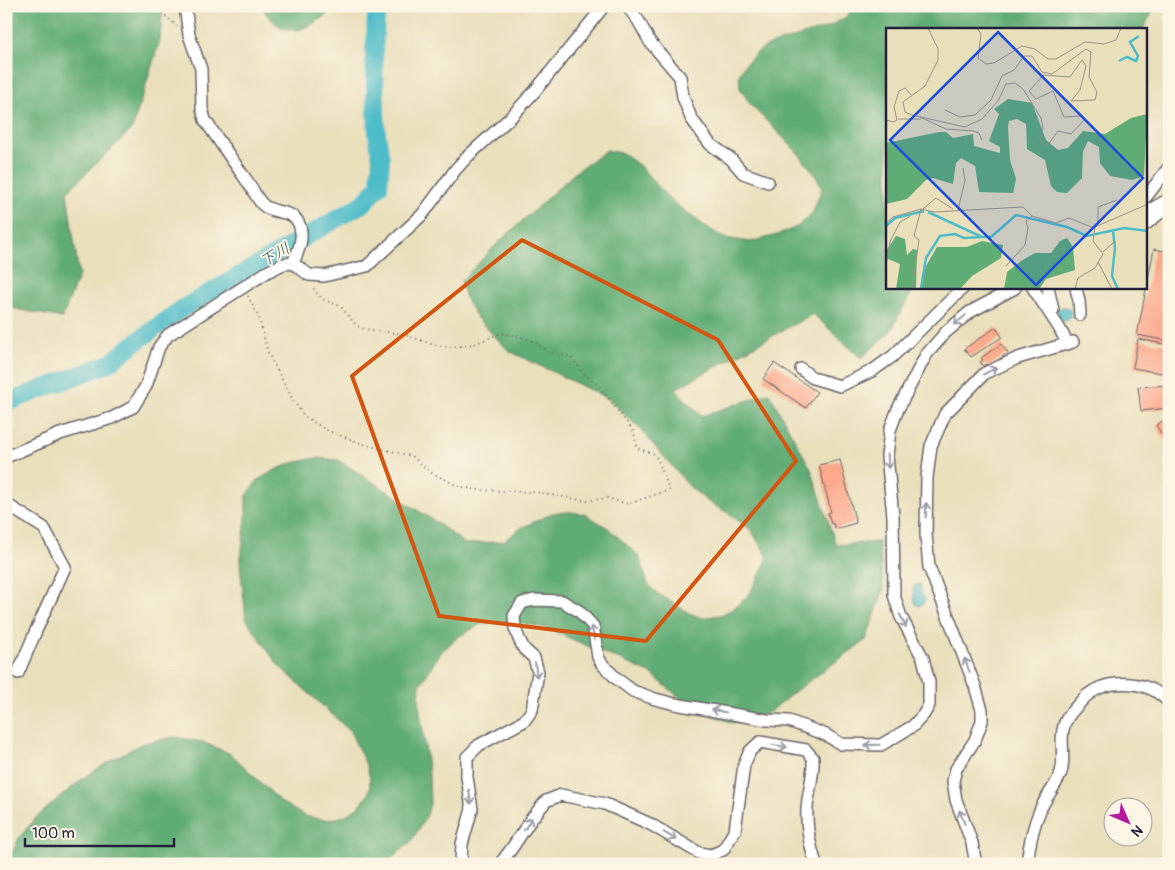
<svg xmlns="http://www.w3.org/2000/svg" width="1175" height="870" font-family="Pangolin,'Klee One',sans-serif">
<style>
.forest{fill:#60ac75;stroke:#416758}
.water{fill:#4ebbc8;stroke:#386e82}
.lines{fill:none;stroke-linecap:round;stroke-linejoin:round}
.river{stroke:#4ebbc8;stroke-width:18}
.building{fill:#fba88b}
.minor-casing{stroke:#686468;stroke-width:14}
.path{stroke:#686468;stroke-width:2;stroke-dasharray:1 4;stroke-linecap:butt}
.minor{stroke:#fff;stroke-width:11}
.oneway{stroke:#9c9ca7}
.marked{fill:none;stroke:#d45411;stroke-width:4;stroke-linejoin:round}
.labels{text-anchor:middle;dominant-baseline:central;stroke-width:4;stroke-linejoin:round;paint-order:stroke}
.water-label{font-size:16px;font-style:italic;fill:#31586c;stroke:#fcf5e5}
.inset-river{fill:none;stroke:#4ebbc8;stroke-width:2.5}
.inset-road{fill:none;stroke:#999388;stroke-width:1}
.view{fill:#1d4ed8;fill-opacity:0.15;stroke:#1d4ed8;stroke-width:2.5}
.inset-edge{fill:none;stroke:#22223b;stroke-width:2.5}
</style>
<rect width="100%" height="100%" fill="#fcf5e5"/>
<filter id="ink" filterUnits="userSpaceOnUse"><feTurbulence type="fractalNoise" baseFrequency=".02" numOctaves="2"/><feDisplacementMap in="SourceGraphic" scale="10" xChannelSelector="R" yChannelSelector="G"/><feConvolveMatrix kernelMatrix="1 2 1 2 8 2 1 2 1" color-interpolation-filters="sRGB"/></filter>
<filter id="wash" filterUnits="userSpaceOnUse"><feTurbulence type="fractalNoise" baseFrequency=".0096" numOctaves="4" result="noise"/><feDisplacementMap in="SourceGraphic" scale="20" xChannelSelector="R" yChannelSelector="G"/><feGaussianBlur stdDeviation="1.12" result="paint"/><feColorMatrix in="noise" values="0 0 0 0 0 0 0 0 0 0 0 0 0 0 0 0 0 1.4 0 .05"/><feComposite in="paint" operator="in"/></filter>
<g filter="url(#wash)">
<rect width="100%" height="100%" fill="#e9dfbb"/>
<!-- forest -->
<path class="forest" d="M6,6H163L160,40L132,129L67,192L79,275L62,318L6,307Z
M261,6H337C308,30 286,45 261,6Z
M853,6H1156L1143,29H888V288H914L890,332L861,358L813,314L675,389L702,416L769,393L811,469L836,545L878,542L884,589L866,640L794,692L770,712L750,720L732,723L691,707L650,673L546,628L512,621L481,624L458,637L441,652L420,685L419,704L429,774L430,804L427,815L410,843L385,864H7L19,838L36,818L54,802L85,777L113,759L143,743L174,737L202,742L231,754L281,802L304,816L326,820L345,816L360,805L369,794L370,779L367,767L350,731L278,665L246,619L240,565L246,519V497L258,480L275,470L292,463L317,458L338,460L436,522L465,544L504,541L521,528L553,513L570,512L585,514L608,528L639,556L648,584L657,593L689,613L702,618L720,615L733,609L746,598L757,581L768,557L751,530L728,513L707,501L690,487L640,429L609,399L509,351L477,318L465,298L461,281L498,243L578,170L607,150L624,154L640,166L670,200L706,227L725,238L750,242L777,235L797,227L813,212L822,188L814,173L799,154L750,104L740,88L739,76L745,64L755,54L767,46L829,27L846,17Z"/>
<!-- water -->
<path class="water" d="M1057 314a7 7 0 1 1 14 0a7 7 0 1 1-14 0Z
M920,584L921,594L926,599L923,604L919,606L915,603L913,590L915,585Z"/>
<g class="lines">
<!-- river -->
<path class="river" d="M6,403L110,363L136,342L183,308L364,203L379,186L381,159L377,134L374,58L376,17L383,6"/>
</g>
<g id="blocks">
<!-- building -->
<path class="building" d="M1154,249L1169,252V341L1137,335Z
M996,327L1002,337L971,357L964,349Z
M1138,339L1169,345V362L1167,374L1133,368Z
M1001,344L1008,353L988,367L986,364L983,366L980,362L983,360L981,358Z
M774,363L817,392L806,408L763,379Z
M1169,385V408L1141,411L1138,387Z
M1169,417V447L1156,425Z
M840,460L856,523L835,529L833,523L831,524L828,513L831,512L819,465Z"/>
</g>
</g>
<g filter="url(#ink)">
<use href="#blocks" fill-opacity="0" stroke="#686468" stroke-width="1"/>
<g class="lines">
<defs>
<path id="minor" d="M185,6L189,35L201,69L202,108L205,120C219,141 233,161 247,181C252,188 256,197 262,204C273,215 291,209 298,222C305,235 299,250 293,263
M627,6L638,20L650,42L680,77L683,97L691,118L710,144L731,159L743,173L768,182
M1146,197L1169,167
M1146,212L1169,199
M1146,224L1169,206
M1033,288L1058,326L1068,344
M1048,288L1053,310
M1076,288L1079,301L1080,315
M801,369L813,378L840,386L872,371L893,356L963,288
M6,457L60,434L112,418L133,407L146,386L159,347L168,335L267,272L283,264L293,263L309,275L324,276L367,266L422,215L456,169L467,157L511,117L535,91L604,6
M6,504L44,528L65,567L35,633L18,673
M464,864L461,861L462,844L472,809L467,777V757L479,745L524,721L532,710L538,672L534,658L524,649L519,639L515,628L514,616L522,603L534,600L562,601L579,611L593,626L598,657L602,664L617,679L633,691L655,699L675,704L767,720L789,721L826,735L841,744L881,745L913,726L924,714L929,705V682L923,658L901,617L894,595L893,516L887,456L890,430L898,409L926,355L946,332L970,312L1015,288
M500,864L512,848L532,818L546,801L561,795L605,804L650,824L699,853L711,855L723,850L735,830L744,765L750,751L760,742L806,750L813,758C814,776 808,792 807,809C806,828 810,846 816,864
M976,864L972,843L956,800L953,781L956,769L975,740L982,721V710L975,686L929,567L926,534L927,477L931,446L945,414L985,373L1018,358L1073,342
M1027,864C1029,845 1033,826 1041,808C1046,797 1055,787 1060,775C1066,761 1060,745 1063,730C1064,721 1070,713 1076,707C1080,703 1084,697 1089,694C1111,677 1152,681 1169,703"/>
</defs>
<!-- minor casing -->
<use href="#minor" class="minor-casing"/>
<!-- path -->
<path class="path" d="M154,6L177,26
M248,296L259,318L268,353L294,402L304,416L326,430L366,445L412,456L430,472L458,486L477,490L534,492L587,501L607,498L628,504L669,490L659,462L654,454L637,448L634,432L597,384L585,375L571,357L548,352L539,344L522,337L501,333L474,344L452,347L434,345L403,334L364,329L357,326L340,306L322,299L312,287
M6,690L13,681"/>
<!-- minor -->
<use href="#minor" class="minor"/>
</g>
<!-- one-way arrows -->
<defs><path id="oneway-shaft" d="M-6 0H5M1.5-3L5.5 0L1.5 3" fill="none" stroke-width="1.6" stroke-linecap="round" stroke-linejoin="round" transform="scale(1.25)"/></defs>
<g class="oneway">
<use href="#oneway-shaft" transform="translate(960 320) rotate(140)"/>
<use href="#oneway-shaft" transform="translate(990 371) rotate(-27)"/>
<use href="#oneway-shaft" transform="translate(888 461) rotate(88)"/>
<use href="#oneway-shaft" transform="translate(926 510) rotate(-88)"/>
<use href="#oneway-shaft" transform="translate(903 621) rotate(64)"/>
<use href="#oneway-shaft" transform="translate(593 633) rotate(-103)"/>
<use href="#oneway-shaft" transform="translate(967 665) rotate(-111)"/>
<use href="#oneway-shaft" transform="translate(536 670) rotate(83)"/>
<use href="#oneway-shaft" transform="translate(719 711) rotate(-169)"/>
<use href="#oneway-shaft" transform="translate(872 745) rotate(179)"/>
<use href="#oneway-shaft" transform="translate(780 746) rotate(9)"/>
<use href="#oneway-shaft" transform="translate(470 797) rotate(81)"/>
<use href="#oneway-shaft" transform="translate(962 817) rotate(-111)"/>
<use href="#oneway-shaft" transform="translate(528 824) rotate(-57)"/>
<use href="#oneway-shaft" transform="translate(670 836) rotate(31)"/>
</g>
</g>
<!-- marked area -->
<path class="marked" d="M522,240L718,340L796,461L646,641L439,616L352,376Z"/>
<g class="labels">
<!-- water labels -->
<g class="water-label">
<text transform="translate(275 255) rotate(-30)">下川</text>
</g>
</g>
<!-- overview -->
<g transform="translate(886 28)">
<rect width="261" height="261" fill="#e9dfbb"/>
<path d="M122,71L146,75L160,112L172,122L182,120L197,103L219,106L245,90L261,86L258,148L246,152L224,148L214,135L213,119L202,113L197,123L196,150L181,165L171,164L165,158L159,132L141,121L140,96L131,91L123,93L122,99L124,132L130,151L127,165L93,164L89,138L75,130L70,135L67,156L47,150L40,152L21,171L0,176V115L53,104H60L67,110L87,106L88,118L114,125V119L103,113L113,86L108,81ZM10,208L19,211L21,227L27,221L31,222L30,261H10L14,236L0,230V223ZM181,210L187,219L189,242L160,251L153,261H118L121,244L135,233L149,225H165L174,213ZM96,213L117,217L115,230L86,248L74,261H34L40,238L51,219H81Z" fill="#60ac75"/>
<path class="inset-river" d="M233,33L241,29L250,33L252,28L244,14L253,8M42,184L96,209M0,198L9,190L38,183M227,203L229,220L226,248L232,261M96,209H105L130,187L181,199L201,208L238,200L262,203M35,261L40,230L54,208L69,206L78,210L95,209"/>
<path class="inset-road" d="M91,0L95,6L92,30L100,36L108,35L136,18L149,21L162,31H170L199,14L218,16L230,12L235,0M26,87L79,99L96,91L112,73L120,56L129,55L137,61L155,90L157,100L153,110L158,117H162L172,103L185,106L199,91L195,88L178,89L167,63L150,71L143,63L158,47L184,49L196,32L200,38L194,62L185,73L209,72L211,64L203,49L205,24L200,21L166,46L156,44L146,28H138L128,42L116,48L105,72L89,87L74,89L59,82M26,87L19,84L17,74L39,58L52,32V21L42,0M34,89L60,101L87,103L93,105L96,112M12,91H35M0,92L7,94L11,92L8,79L13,63L19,60L25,67M37,181L50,170L67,181M72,182L79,152L77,140M146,188L170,195L183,190L208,200M0,195L7,189L35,181L48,184L137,179L146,188M212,196V179L231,172M217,224L229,213M212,234L226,261M0,238L4,214L14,194L23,189L24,185M120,238L139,217L142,200L140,193L146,188M26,261L33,212L28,208L35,181M189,261L192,250L209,240L217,226L207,213L209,199L262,176"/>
<path class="view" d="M112,4L257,150L150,257L4,112Z"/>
<rect width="261" height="261" class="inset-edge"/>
</g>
<!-- margin -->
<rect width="1175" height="870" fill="none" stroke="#fcf5e5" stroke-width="25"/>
<!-- north arrow -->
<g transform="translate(1128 822) rotate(135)"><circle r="24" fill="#fcf5e5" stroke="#a5a1a1"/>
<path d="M0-4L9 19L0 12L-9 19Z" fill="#b5179e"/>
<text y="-8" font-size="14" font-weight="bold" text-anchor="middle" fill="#22223b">N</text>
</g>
<!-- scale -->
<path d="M25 838v8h149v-8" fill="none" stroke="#22223b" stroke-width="2.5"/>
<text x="32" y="838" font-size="15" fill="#22223b" stroke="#fcf5e5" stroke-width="4" paint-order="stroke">100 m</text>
</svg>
